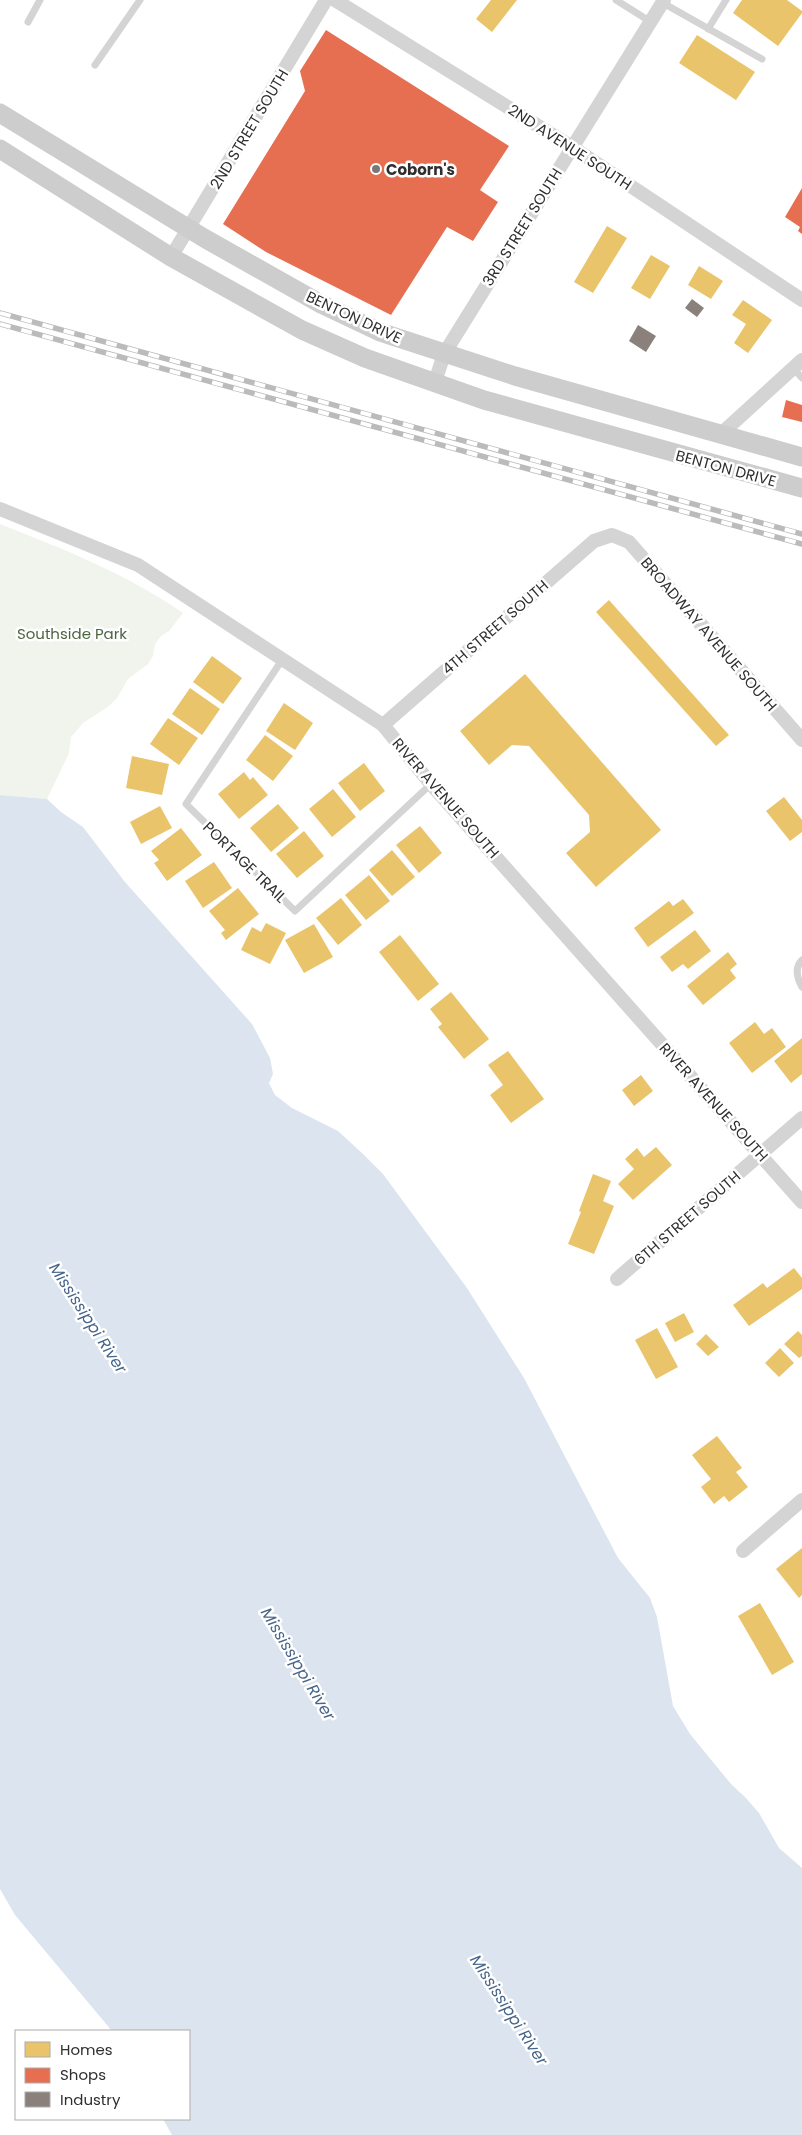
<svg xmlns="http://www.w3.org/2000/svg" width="802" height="2135" font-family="Poppins,sans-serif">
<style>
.green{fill:#f0f4ed}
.water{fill:#dce5ef}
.homes{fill:#e9c46a}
.shops{fill:#e76f51}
.industry{fill:#8a817c}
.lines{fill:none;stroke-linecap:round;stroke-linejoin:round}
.service{stroke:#d4d4d4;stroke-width:7}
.minor{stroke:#d4d4d4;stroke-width:14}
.secondary{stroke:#cdcdcd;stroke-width:19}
.rail-casing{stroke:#bbb;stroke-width:5.5}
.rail{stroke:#fff;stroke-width:4;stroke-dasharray:11;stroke-linecap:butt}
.poi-dot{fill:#787878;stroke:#fff;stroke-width:2}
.labels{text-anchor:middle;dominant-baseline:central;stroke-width:5;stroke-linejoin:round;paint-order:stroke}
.street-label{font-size:15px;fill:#2f2f2f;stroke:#fff}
.poi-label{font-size:15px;font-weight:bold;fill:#2f2f2f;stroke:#fff;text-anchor:start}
.park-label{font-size:15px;fill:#4d6642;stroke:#fff}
.water-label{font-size:16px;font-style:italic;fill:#466588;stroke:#fff}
</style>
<rect width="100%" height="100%" fill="#fff"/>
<!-- green -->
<path class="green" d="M0,524C63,549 127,574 183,613L169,631L161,636L155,644L153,656L148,664L128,679L117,698L109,706L83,723L71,737L69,753L47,799L0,795Z"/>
<!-- water -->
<path class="water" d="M0,795L47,799L61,812L83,827L125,882L252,1024L270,1058L273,1074L269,1083L275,1095L292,1108L338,1131L362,1153L383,1174L467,1288L524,1378L618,1558L650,1598L657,1617L673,1706L690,1734L731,1784L745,1797L759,1813L779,1848L802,1868V2135H172L163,2119H189V2031H112L15,1915L0,1889Z"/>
<!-- homes -->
<path class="homes" d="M491,0H517L492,32L476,19Z
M742,0H787L802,11V13L778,46L733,13Z
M697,35L755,72L736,100L679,63Z
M607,226L627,238L593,293L574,282Z
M651,255L670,266L650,299L631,288Z
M699,266L723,281L711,299L688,285Z
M743,300L772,320L748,353L734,343L746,324L732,315Z
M609,600L729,735L716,746L596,612Z
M212,656L242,678L223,704L193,682Z
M525,674L661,830L596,887L566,853L590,832L589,815L529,746L512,745L489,765L460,731Z
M190,688L220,709L202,735L172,714Z
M284,703L313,723L295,750L266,731Z
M168,718L198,738L179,765L150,744Z
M265,735L293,756L273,781L246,760Z
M132,756L169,764L162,795L126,788Z
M364,763L385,791L360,811L338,783Z
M244,772L250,780L253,777L268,795L239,819L218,794Z
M333,789L356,817L332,837L309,809Z
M784,797L802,820V832L790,841L766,811Z
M278,804L299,828L271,852L250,828Z
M160,806L172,828L141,844L130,822Z
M420,826L442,853L419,873L396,845Z
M181,828L202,855L167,881L154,863L159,860L151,851Z
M304,831L324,856L297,878L276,854Z
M392,850L415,877L392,896L369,870Z
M214,862L232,888L203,908L185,881Z
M369,875L390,901L366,920L345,895Z
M238,888L259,914L226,940L221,933L225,930L209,911Z
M341,898L362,925L338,945L316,918Z
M683,899L694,913L648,947L634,928L669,901L673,906Z
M266,923L286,933L270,964L241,950L252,927L261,932Z
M314,924L333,957L304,973L285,940Z
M695,930L711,951L688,969L683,964L672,972L660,957Z
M400,935L439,984L418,1001L379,952Z
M728,952L737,964L730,970L736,978L703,1005L687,986Z
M451,992L489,1039L464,1059L438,1027L442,1024L430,1009Z
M755,1022L764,1034L772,1028L786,1047L752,1073L729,1043Z
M802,1038V1074L791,1083L774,1061Z
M508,1051L544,1099L511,1123L490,1095L503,1085L488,1065Z
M641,1075L653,1091L634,1106L622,1090Z
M656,1147L672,1165L633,1200L618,1184L634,1169L625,1159L637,1148L644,1157Z
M593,1174L611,1181L603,1201L614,1206L594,1254L568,1244L581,1212L579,1211Z
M794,1268L802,1278V1289L749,1326L733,1305L763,1283L767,1288Z
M684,1313L694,1332L675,1342L665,1323Z
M657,1328L678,1367L656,1379L635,1340Z
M798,1331L802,1335V1356L799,1358L784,1344Z
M706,1334L719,1347L708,1356L696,1344Z
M780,1348L794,1363L779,1377L765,1363Z
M717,1436L742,1468L736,1472L748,1487L729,1502L724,1496L714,1504L701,1487L711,1479L692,1455Z
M802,1548V1595L799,1598L776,1569Z
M760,1603L794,1662L772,1675L738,1616Z"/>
<!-- shops -->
<path class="shops" d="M326,30L509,146L480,190L498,202L473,241L447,227L391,315L266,252L223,224L305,91L300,71Z
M802,188V234L798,231L800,227L785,217Z
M786,400L802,405V422L782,417Z"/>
<!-- industry -->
<path class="industry" d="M692,299L704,308L697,317L685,308Z
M638,325L656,336L646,352L629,341Z"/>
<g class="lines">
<!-- service -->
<path class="service" d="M616,0L651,22
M663,3L762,59
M28,22L40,0
M708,29L726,0
M95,65L140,0
M793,368L802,378
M282,660L186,804L295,911L431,784
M802,960C794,968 797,978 802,987"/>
<!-- minor -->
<path class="minor" d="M335,0L572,147L802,300
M171,257L326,0
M435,382L444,354L664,0
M722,433L802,360
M0,509L138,565L383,725L431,784L802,1202
M383,725L594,541L612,535L629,542L802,740
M617,1279L802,1118
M743,1551L802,1500"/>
<!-- secondary -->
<path class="secondary" d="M0,113L204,238L321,304L380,332L515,376L802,457
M0,149L171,257L302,330L365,358L484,400L802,488"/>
<defs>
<path id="rail" d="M0,313L802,534
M0,324L802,544"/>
</defs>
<!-- rail casing -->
<use href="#rail" class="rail-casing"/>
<!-- rail -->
<use href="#rail" class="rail"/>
</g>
<!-- markers -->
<circle class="poi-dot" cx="376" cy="169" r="5"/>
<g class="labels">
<!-- street labels -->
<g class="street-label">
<text transform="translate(249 129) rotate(-59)">2ND STREET SOUTH</text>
<text transform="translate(570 147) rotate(33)">2ND AVENUE SOUTH</text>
<text transform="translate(522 227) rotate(-58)">3RD STREET SOUTH</text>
<text transform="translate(354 317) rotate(25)">BENTON DRIVE</text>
<text transform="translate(726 468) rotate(15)">BENTON DRIVE</text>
<text transform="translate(495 627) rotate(-41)">4TH STREET SOUTH</text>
<text transform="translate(709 634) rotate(49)">BROADWAY AVENUE SOUTH</text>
<text transform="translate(446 798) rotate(49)">RIVER AVENUE SOUTH</text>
<text transform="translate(245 862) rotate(44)">PORTAGE TRAIL</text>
<text transform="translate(714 1102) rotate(48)">RIVER AVENUE SOUTH</text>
<text transform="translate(687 1218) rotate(-41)">6TH STREET SOUTH</text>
</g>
<!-- poi labels -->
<g class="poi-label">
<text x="386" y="169">Coborn's</text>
</g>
<!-- park labels -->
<g class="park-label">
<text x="72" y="633">Southside Park</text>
</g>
<!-- water labels -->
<g class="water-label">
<text transform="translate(88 1318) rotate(57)">Mississippi River</text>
<text transform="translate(298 1664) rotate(59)">Mississippi River</text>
<text transform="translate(509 2010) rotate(57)">Mississippi River</text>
</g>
</g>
<!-- legend -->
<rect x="15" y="2030" width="175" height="90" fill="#ffffff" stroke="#acacac"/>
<rect x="25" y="2042" width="25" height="15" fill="#e9c46a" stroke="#acacac"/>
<text x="60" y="2055" font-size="15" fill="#2f2f2f">Homes</text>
<rect x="25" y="2068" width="25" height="15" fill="#e76f51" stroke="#acacac"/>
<text x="60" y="2080" font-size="15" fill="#2f2f2f">Shops</text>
<rect x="25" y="2092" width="25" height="15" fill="#8a817c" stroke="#acacac"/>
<text x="60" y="2105" font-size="15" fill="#2f2f2f">Industry</text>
</svg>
